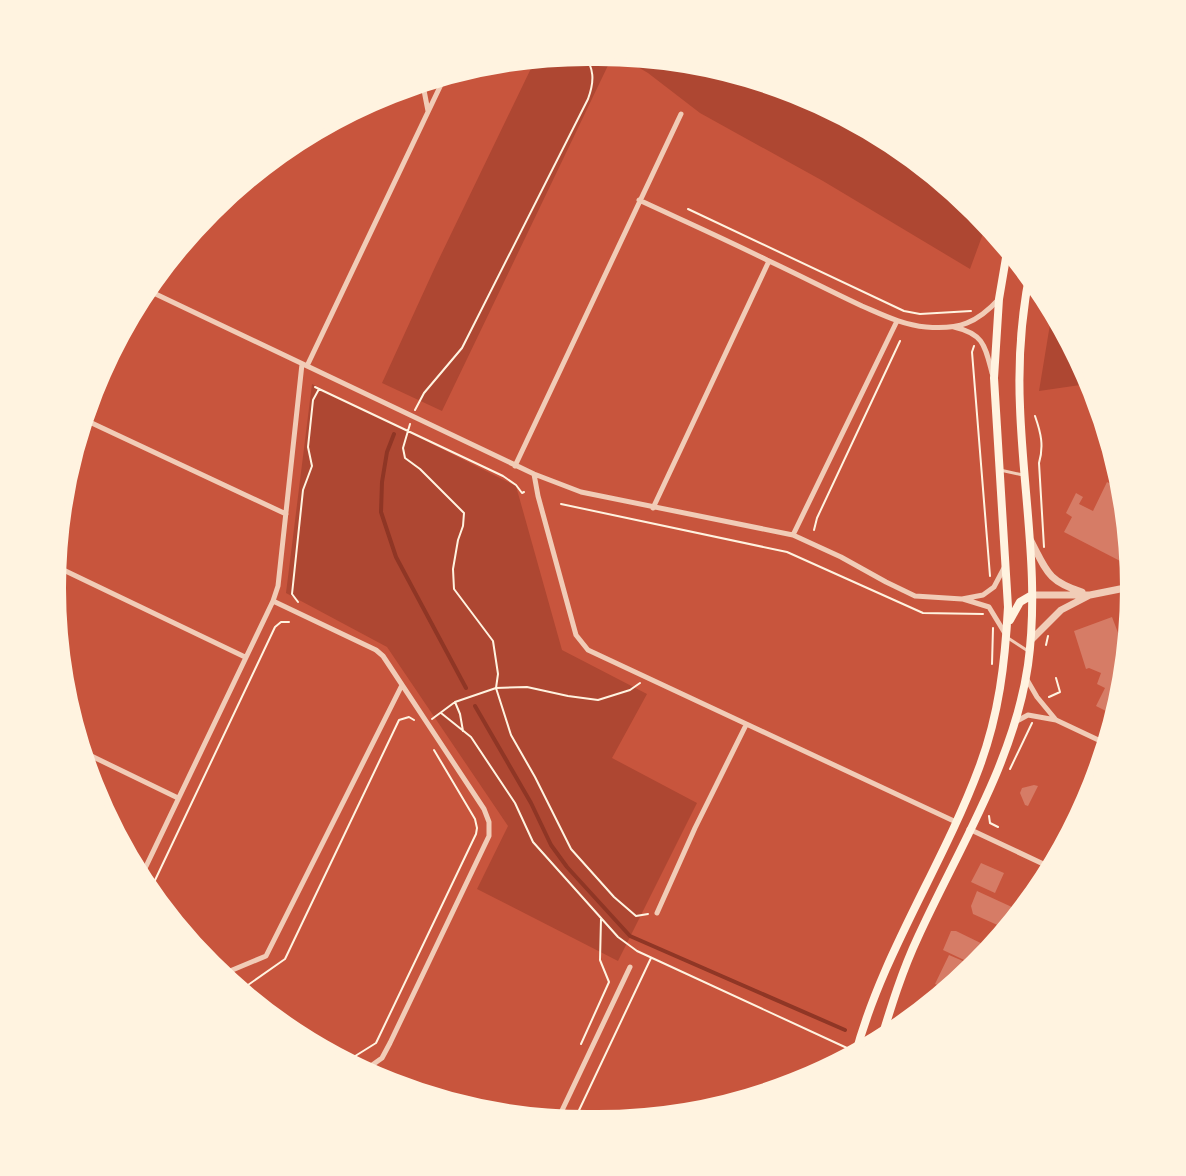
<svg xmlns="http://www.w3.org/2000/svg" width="1186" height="1176" font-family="Barlow,sans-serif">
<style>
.green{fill:#ae4732}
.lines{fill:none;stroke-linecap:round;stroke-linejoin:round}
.stream{stroke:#8f3625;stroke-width:4}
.building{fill:#d67c66}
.path{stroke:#fff3e0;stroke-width:2}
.service{stroke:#f1ccb7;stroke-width:3}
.minor{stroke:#f1ccb7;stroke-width:5}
.tertiary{stroke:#f1ccb7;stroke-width:7}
.primary{stroke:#fff3e0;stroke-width:8}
.rim{fill:none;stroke:#fff3e0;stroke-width:8}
</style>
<rect width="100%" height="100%" fill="#c8553d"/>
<!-- green -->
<path class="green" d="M588,51L614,53L442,411L382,383L436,265L537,56Z
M616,54L702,61L803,92L896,141L977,208L988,220L970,269L823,181L700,113L648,73Z
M1053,306L1094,382V383L1039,391Z
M312,384L516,486L562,650L647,694L612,758L697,803L618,961L477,889L508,826L387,647L286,593Z"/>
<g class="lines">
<!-- stream -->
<path class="stream" d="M394,434L387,452L382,482L381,512L396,557L466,688
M475,706L531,803L551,845L567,867L630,936L845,1030"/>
</g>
<!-- building -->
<path class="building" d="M1107,482L1125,491L1132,557L1128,555L1124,563L1064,532L1072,517L1066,513L1076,493L1083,497L1079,504L1093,511Z
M1112,617L1128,659L1125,692L1121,705L1116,702L1110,713L1096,706L1105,688L1097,684L1101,673L1089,668L1086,669L1074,631Z
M1034,785L1038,786L1028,806L1025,805L1020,793L1022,788Z
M981,863L1004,873L995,893L971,882Z
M977,891L1014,908L1004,928L973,914L971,906Z
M951,931H956L993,949L979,967L943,950Z
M949,955L970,964L962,981L950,991L935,984Z
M941,988L948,992L933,1005Z"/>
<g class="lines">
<!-- path -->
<path class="path" d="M688,209L904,311L920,314L971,311
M974,346L972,352L990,576
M315,387L503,476L516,485L522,493L524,492
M415,410L424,393L462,348L588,99C595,80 594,69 583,51
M1035,416C1041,433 1044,446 1039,463L1044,547
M410,424L403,448L405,458L420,469L464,513L463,526L458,540L453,569L454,589L493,641L498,674L496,688L455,702L432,719
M561,504L787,552L923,613L983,614
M814,530L817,518L900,341
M298,602L292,594L303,490L312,466L308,447L313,400L319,389
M1046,645L1048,636
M992,664L993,628
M640,683L630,690L598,700L568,696L527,687L496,688L511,735L535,777L571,849L614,897L636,916L648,914
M1049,697L1060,692L1056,678
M455,702L460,714L463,731
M441,713L471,737L515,803L533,842L618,937L637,951L847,1048
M1010,769L1032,723
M989,816L990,823L998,827
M148,895L275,627L281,622H289
M238,992L285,959L399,720L409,717L414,720
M581,1044L609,982L600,960L601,919
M344,1063L376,1043L476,834L477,828L475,819L434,750
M838,1066L846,1049
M573,1123L651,958"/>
<!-- service -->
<path class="service" d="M1000,470L1023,475
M1008,638L1028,651"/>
<!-- minor -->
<path class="minor" d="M422,80L428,111
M639,200C682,220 725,239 767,260C799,275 830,291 862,306C883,315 903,325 926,327C959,330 977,323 999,299
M143,288L534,474L581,492L793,535L841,557L886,582L915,596L962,599L983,595L994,587L1004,568
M954,327C984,334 985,346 992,373
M307,366L447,72
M81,418L286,514
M515,466L681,114
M534,474L538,496L576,635L588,650L956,822
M653,508L769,261
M793,535L897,321
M53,565L245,657
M963,599L989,607L1006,635
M273,601L376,650L383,656L484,809L489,822V836L390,1043L382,1058L361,1073
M1026,678L1037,697L1056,720
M1015,722L1028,715L1056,720L1109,745
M79,750L178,798
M969,829L1054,869
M139,881L273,601L278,586L302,364
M657,913L695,828L746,725
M218,976L266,956L402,685
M557,1121L630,967"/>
<!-- tertiary -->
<path class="tertiary" d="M1031,541C1047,572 1048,581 1082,592
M1032,595H1090L1135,586
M1031,640L1061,610L1088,596"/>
<!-- primary -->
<path class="primary" d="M1010,620L1020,602L1032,595
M880,1043C891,1007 902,971 918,937C958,849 1014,762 1028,665C1040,579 1023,493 1020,407C1018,362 1021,317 1030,272
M855,1056C881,956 943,865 979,768C999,715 1005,663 1008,607L994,378L999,299L1008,246"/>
</g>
<!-- crop -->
<path d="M0 0H1186V1176H0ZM588 62H598A526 526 0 0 1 1124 588V588A526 526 0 0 1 598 1114H588A526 526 0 0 1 62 588V588A526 526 0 0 1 588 62Z" fill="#fff3e0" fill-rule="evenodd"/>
<path class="rim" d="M588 62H598A526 526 0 0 1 1124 588V588A526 526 0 0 1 598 1114H588A526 526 0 0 1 62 588V588A526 526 0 0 1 588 62Z"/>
</svg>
